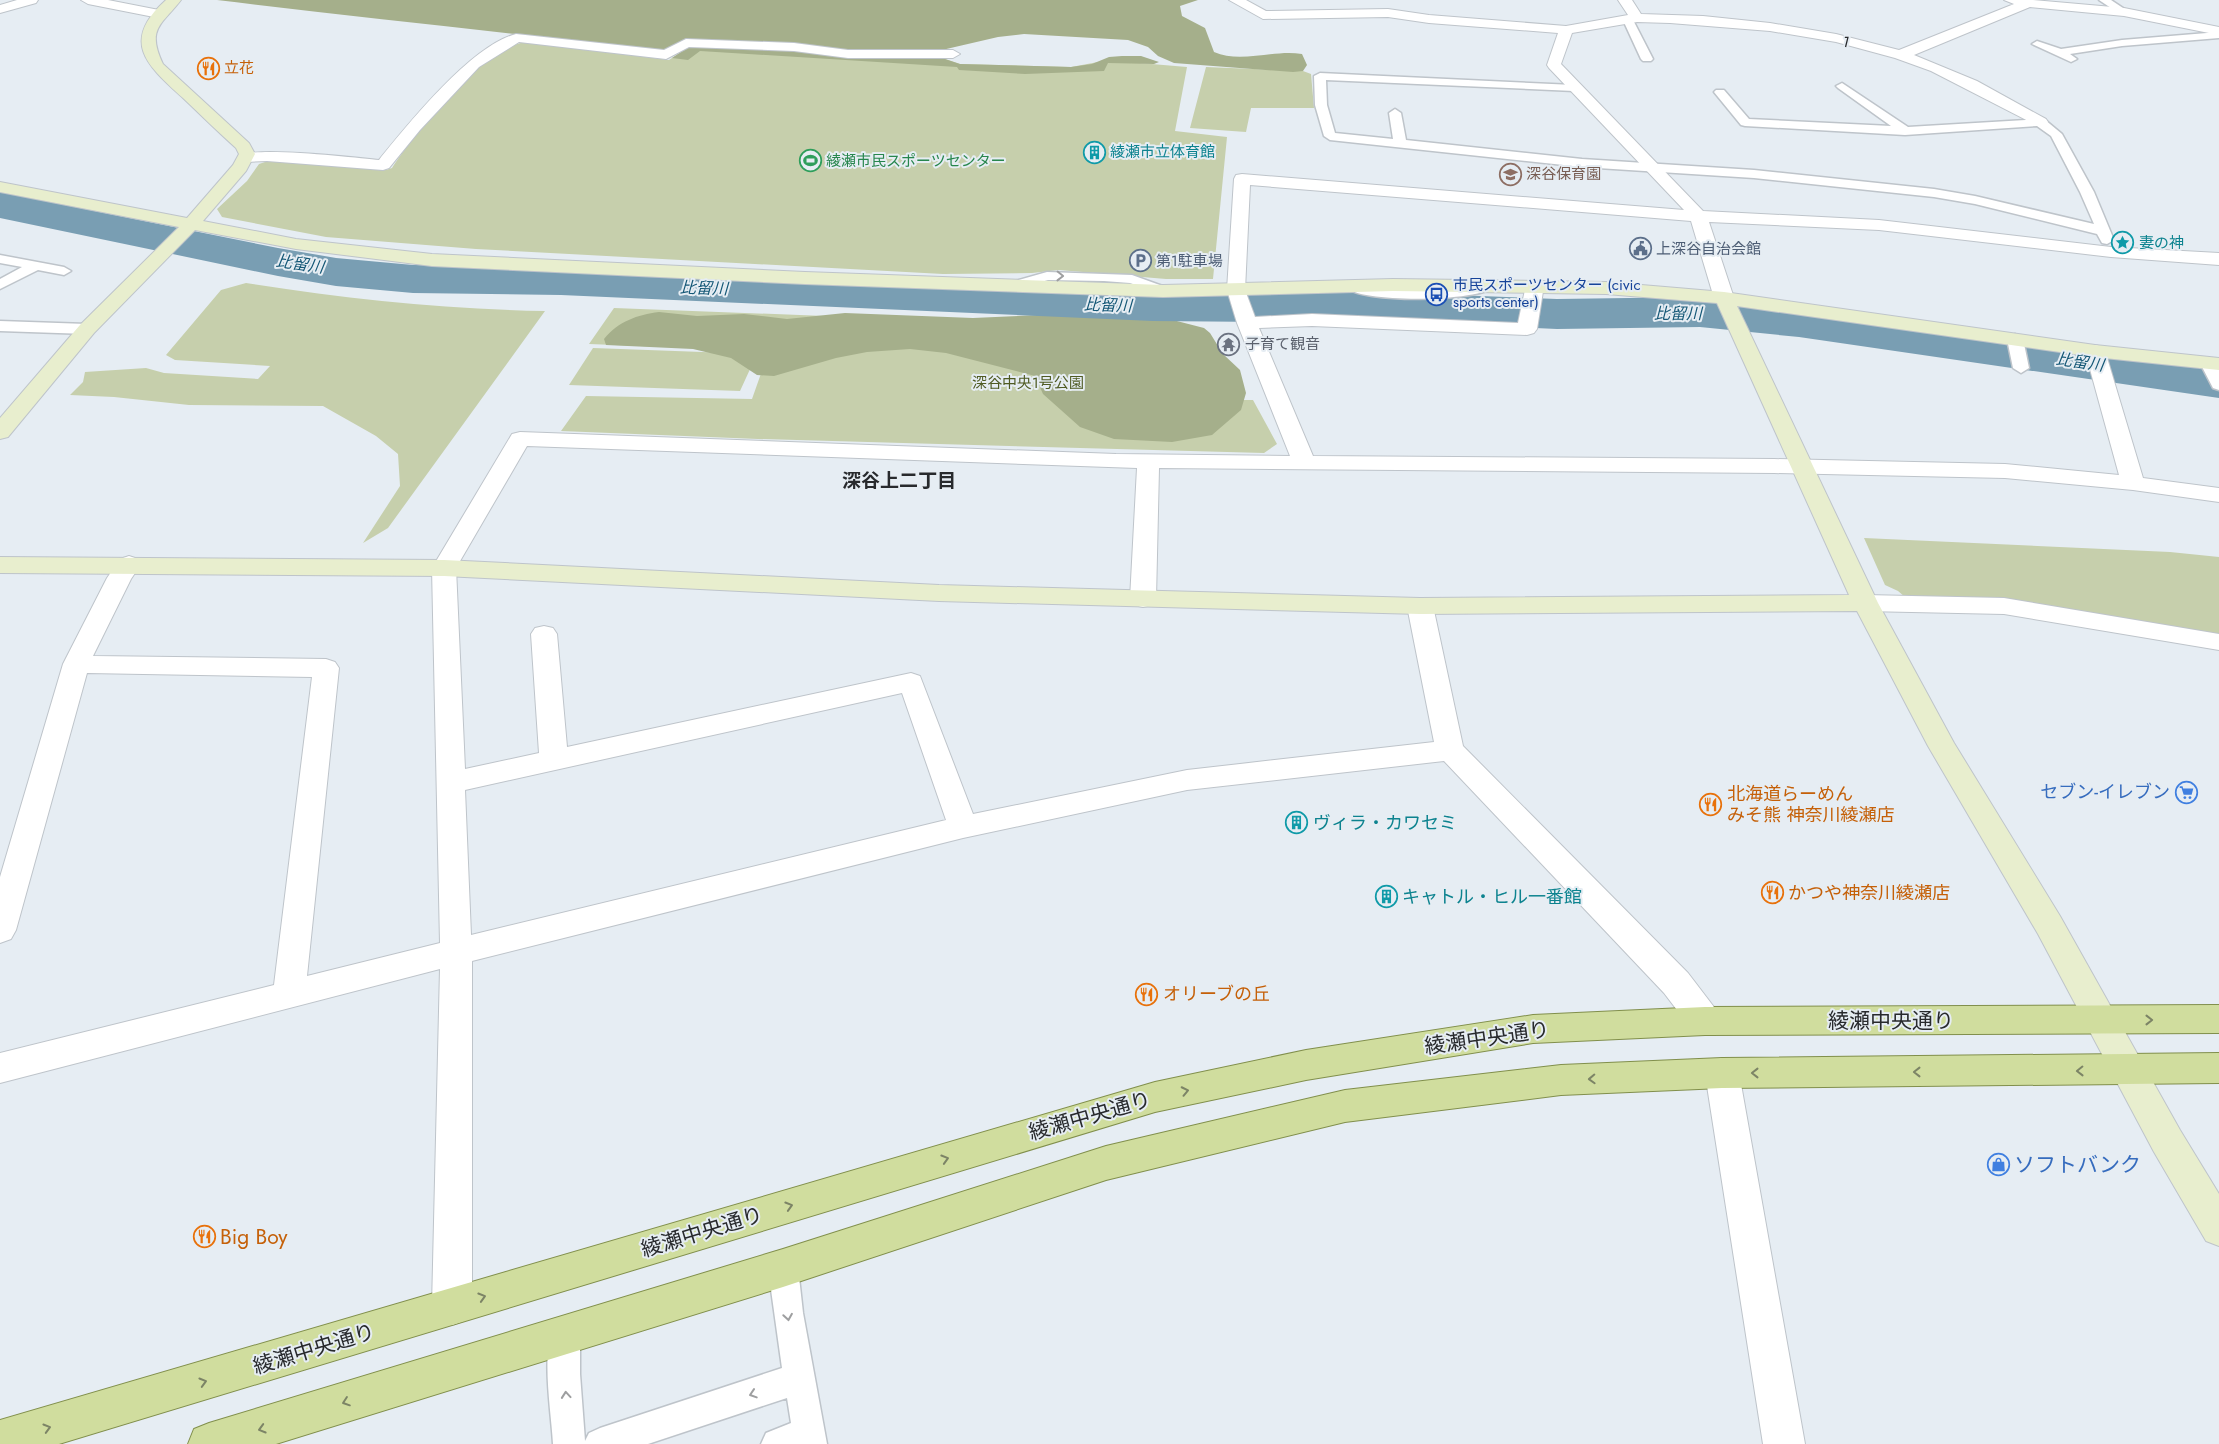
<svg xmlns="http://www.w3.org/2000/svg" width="2219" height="1444" font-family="Jost,'Noto Sans JP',sans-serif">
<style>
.green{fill:#c6cfac}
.forest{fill:#a5af8b}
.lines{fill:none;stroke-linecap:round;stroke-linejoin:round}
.river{fill:#799eb3;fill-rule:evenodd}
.lane-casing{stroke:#bec4ca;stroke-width:3}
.street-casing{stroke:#bec4ca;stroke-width:2}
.secondary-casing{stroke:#bec4ca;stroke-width:2}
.primary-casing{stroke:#818f4c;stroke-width:2}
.lane{fill:#fff;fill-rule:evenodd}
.street{fill:#fff;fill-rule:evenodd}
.secondary{fill:#e8eece;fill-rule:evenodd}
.primary{fill:#d0dd9e;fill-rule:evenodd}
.oneway{stroke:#9e9fa0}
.oneway2{stroke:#7c8466}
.labels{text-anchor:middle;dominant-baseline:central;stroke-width:4;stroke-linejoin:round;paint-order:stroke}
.far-street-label{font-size:15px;fill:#282a2d;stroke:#e6edf3}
.far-food-label{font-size:15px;fill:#c56008;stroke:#e6edf3;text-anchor:start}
.far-culture-label{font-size:15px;fill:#0d838f;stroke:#e6edf3;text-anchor:start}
.far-leisure-label{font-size:15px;fill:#27864d;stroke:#e6edf3;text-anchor:start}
.far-education-label{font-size:15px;fill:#785e54;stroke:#e6edf3;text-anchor:start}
.far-service-label{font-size:15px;fill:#4e5e75;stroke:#e6edf3;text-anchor:start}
.far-transit-label{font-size:15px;fill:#164399;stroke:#e6edf3;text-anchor:start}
.far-worship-label{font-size:15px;fill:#5b616d;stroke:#e6edf3;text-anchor:start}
.far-park-label{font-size:15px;fill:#4f5b23;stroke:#e6edf3}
.far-water-label{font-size:16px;font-style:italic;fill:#145776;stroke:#e6edf3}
.shop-label{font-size:18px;fill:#366cbe;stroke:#e6edf3;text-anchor:end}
.food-label{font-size:18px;fill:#c56008;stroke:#e6edf3;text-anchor:start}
.culture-label{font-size:18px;fill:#0d838f;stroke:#e6edf3;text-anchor:start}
.neighbourhood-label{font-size:19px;font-weight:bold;fill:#282a2d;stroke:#e6edf3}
.near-street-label{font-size:21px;fill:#282a2d;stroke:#e6edf3}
.near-shop-label{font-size:21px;fill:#366cbe;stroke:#e6edf3;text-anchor:start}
.near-food-label{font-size:21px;fill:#c56008;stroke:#e6edf3;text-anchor:start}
</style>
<rect width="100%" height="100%" fill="#e6edf3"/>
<!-- green -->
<path class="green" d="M526,42L669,60L687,48L796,51L837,57L936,56L960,64L1071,67L1098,62H1128L1187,67L1175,131L1227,137L1213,279H1166L1059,270L1032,273L943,274L476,249L326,237L222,217L217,209L247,181L259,164L274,159L386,170L392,168C418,130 479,48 526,42Z
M1206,67L1303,71L1311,74L1314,108H1251L1246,132L1190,128Z
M246,283C346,299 444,309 545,311L388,528L363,543L400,486L398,454L376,436L323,406L189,405L114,397L70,395L83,382L85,372L146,368L164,373L258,379L270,366L175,360L166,355L221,290Z
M614,308L825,316L1062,320L1169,400H1253L1277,444L1264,453L758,439L561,431L586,396L752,399L769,351L589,344Z
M593,348L757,354L740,391L569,385Z
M1864,538L2170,552L2219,557V636L1905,597L1898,591L1885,585Z"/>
<!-- forest -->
<path class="forest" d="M217,0H1198L1180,6L1182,16L1205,28L1214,52C1241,64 1274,49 1302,54L1307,65L1303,71L1293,72L1174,63L1158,56L1148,47L1128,40L1024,34L998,37L942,50L847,52L689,40L661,51C513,33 365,18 217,0Z
M701,45L796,51L837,57L936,56L960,64L1071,67L1092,64L1109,57L1122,56H1141L1159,62L1154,64L1108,63L1104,71L1025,74L959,70L957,67L700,51L688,60L672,58L687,48Z
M659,312L697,316L744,314L787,319L845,313L973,318L1038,315L1169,319L1204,328L1210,333L1223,354L1240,370L1246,393L1241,410L1212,435L1172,442L1114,439L1080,427L1043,394L1035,376L946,353L910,349L867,352L836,358L774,376L757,375L731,358L693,349L606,345L604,339C619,321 637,315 659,312Z"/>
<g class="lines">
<!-- river -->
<path class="river" d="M0,192L278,248L336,258L413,265L561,267L1153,293L1266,294L1349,291L1557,299L1700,297L1799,307L2219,366V398L1799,337L1700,327L1557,329L1349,319L1266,322L1153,321L561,295L413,293L336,286L278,276L0,218Z"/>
<defs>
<path id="lane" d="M2099,0H2111L2129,12L2128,14H2120Z
M1628,17L1633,20L1653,59L1651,61H1643L1641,59L1623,20Z
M2219,32V38L2122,46L2070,54L2077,59L2071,62L2032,44L2037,41L2061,49L2122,40Z
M1320,73L1574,85L1580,88L1574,91L1326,80L1327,105L1335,133L1393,139L1389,113L1395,109L1401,113L1406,140L1582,159L1754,170L1934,189L1975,196L2094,224L2080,192L2051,136L2037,126L1905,135L1745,126L1741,125L1714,92L1716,90H1724L1749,119L1891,126L1838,88L1836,86L1842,83L1908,127L2044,119L2062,134L2094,192L2114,240L2107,244L2102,243L2097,234L1975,204L1934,197L1754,178L1582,167L1330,140L1324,136L1315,105L1314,76Z
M0,255L64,267L71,271L64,275L38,270L0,289V279L22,267L0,263Z
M1047,272L1132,275L1168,288L1170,291L1163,295L1130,283L1104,281L1048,280L1013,290L1006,286L1008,283Z
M1489,281L1494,282L1496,285C1483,303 1357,303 1346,287L1353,283C1404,291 1439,293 1489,281Z
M0,321L87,324L95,329L87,334L0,331Z
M2015,334L2023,339L2029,368L2021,373L2013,368L2007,339Z
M2208,358L2214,360L2219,369V390L2213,388L2200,363Z
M783,1254L793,1258L798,1268L803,1313L827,1444H761L766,1433L791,1423L787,1398L648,1444H553C551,1409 541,1355 554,1323L565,1319L576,1323L580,1334V1374L585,1441L589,1433L600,1428L782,1368L768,1268L773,1258Z"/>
<path id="street" d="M17,0H38L36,3L0,13V5Z
M81,0H108L159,10L166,14L159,18L88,4Z
M1229,0H1246L1266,11L1388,9L1429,15L1566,26L1628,15L1618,0H1632L1641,14L1703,16L1770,23L1836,34L1899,50L2014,4L2004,0H2033L2124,8L2219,27V35L2124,16L2030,7L1914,55L1977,81L2046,119L2048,122L2040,127L1931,71L1895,58L1836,42L1770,31L1670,23L1637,22L1572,33L1561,64L1703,211L1879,220L2111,247L2219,253V265L2111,257L1879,230L1709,222L1734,298L1731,302H1717L1714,298L1691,221L1250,185L1245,290L1255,317L1312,314L1518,323L1526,285L1528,281H1542L1544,285L1537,329L1534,333L1527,335L1312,326L1259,328L1313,456L1774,459L2005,464L2119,475L2085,351L2088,347L2095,345L2102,347L2105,351L2143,478L2219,488V502L2133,490L2005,478L1774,473L1159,468L1156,599L1152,605L1143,607L1134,605L1130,599L1137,468L527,446L456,568L465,769L539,753L531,634L535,628L544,626L553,628L557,634L567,747L911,673L920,676L973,814L1187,770L1434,742L1407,606L1411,600L1420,598L1429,600L1433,606L1463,746L1688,973L1717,1011L1722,1021L1717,1031L1705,1035L1693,1031L1664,993L1444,761L1187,790L963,838L472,961V1306L466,1320L452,1325L438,1320L432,1306L440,969L0,1083V1053L274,985L312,677L87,673L16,930L11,939L0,943V877L63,664L107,578L120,559L129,556L138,559L141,564L131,579L93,656L326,659L335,662L339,668L307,976L440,943L432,568L512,434L520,432L1116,454L1290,456L1237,323L1227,290L1234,179L1236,175L1242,174L1684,210L1549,68L1547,65L1558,33L1429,23L1388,17L1263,19ZM902,693L946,820L471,935L465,790Z
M516,34L664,50L686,39L794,43L848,50H953L960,54L953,58H848L794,51L689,47L666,59L519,42L479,67L420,130L389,168L383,170L267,161L246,162L238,157C246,145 359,158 379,160C408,124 472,45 516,34Z
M1865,595L2004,598L2219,634V650L2004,614L1865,611L1856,609L1852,603L1856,597Z
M1722,1058L1734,1062L1739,1073L1805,1444H1763L1705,1073L1710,1062Z"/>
<path id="secondary" d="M166,0H181C162,25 146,28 163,64L249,143L255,154L246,171L203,221L296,239L432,254L805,272L1163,285L1393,279L1606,282L1724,292L2095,345L2219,358V370L2095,357L1737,306L1878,603L1954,743L2060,916L2180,1130L2219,1194V1246L2206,1241L2154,1152L2038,934L1928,746L1857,611L1420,614L939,601L444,576L0,573V557L444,560L939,585L1420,598L1849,595L1717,303L1606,294L1393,291L1163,297L805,284L432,266L296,249L195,230L94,333L8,437L0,439V418L80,325L179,227L0,192V182L187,218L233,165L239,154L236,148C218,132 201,115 183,98C148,66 119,42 166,0Z"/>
<path id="primary" d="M2219,1005V1033L1705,1035L1533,1043L1306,1080L1155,1112L59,1444H0V1420L1155,1082L1306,1050L1533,1015L1705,1007Z
M2219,1053V1083L1722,1088L1561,1095L1345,1122L1106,1180L783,1287L276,1444H188L194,1429L209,1423L783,1249L1106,1146L1345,1090L1561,1065L1722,1058Z"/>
</defs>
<!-- lane casing -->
<use href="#lane" class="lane-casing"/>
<!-- street casing -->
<use href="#street" class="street-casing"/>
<!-- secondary casing -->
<use href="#secondary" class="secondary-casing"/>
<!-- primary casing -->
<use href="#primary" class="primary-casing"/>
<!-- lane -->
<use href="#lane" class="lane"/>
<!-- street -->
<use href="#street" class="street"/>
<!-- secondary -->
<use href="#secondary" class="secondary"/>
<!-- primary -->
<use href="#primary" class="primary"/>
</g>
<!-- one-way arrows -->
<defs><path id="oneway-chevron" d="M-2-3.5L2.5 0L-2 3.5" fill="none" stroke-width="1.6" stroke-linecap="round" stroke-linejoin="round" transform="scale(1.25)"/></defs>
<g class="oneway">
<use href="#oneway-chevron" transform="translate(1060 276) rotate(1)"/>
<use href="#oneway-chevron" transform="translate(788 1317) rotate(81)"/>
<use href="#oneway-chevron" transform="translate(753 1394) rotate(162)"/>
<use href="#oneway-chevron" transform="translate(566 1395) rotate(-95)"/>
</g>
<g class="oneway2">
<use href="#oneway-chevron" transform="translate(2149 1020)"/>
<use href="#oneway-chevron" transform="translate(2080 1071) rotate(179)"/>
<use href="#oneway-chevron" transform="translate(1917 1072) rotate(180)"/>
<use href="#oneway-chevron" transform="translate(1755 1073) rotate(180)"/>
<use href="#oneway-chevron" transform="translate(1592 1079) rotate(178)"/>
<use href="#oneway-chevron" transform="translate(1185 1091) rotate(-12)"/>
<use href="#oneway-chevron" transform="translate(945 1159) rotate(-17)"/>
<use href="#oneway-chevron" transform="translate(789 1206) rotate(-17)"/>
<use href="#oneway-chevron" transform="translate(482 1297) rotate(-17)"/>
<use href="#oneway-chevron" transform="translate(203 1382) rotate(-16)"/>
<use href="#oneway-chevron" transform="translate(346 1402) rotate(161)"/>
<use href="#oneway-chevron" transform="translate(47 1428) rotate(-16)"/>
<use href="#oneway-chevron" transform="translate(262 1429) rotate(164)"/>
</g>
<!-- icons -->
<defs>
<symbol id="restaurant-ring" viewBox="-11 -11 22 22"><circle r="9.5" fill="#e6edf3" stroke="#e8710a" stroke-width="1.5"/><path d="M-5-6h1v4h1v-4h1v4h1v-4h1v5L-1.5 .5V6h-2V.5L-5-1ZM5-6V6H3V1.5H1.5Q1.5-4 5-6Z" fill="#e8710a"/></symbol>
<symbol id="building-ring" viewBox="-11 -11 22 22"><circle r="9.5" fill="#e6edf3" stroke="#0f9aa8" stroke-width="1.5"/><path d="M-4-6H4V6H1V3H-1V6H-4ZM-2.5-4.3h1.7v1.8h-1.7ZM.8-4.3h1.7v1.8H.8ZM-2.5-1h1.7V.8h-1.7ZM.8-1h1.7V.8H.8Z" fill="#0f9aa8"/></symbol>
<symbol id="stadium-ring" viewBox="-11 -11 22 22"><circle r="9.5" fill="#e6edf3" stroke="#2e9e5b" stroke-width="1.5"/><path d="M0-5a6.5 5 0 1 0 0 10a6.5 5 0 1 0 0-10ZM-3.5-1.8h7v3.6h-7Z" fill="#2e9e5b"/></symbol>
<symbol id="school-ring" viewBox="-11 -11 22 22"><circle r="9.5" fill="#e6edf3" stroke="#8d6e63" stroke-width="1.5"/><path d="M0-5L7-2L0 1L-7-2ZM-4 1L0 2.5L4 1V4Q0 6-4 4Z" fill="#8d6e63"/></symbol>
<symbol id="sight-ring" viewBox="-11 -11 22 22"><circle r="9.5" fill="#e6edf3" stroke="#0f9aa8" stroke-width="1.5"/><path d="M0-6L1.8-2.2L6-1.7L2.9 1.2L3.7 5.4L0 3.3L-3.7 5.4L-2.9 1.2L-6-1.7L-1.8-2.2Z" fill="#0f9aa8"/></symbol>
<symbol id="civic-ring" viewBox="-11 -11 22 22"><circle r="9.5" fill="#e6edf3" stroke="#5c6f8a" stroke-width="1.5"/><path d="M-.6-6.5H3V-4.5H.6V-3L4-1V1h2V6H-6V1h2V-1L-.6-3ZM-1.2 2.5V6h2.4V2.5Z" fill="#5c6f8a"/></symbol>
<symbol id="parking-ring" viewBox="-11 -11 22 22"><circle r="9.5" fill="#e6edf3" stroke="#5c6f8a" stroke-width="1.5"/><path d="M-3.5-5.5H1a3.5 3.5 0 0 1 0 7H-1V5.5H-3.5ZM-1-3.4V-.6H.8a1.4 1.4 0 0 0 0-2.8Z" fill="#5c6f8a"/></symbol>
<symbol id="bus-ring" viewBox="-11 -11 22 22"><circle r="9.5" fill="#e6edf3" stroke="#1a4fb4" stroke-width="1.5"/><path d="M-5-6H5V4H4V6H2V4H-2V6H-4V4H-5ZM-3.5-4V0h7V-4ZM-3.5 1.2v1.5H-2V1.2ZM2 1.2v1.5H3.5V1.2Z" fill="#1a4fb4"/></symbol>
<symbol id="temple-ring" viewBox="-11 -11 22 22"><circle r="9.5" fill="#e6edf3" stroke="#6b7280" stroke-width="1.5"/><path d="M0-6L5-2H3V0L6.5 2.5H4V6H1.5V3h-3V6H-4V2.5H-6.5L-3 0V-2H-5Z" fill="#6b7280"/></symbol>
<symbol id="supermarket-ring" viewBox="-11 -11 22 22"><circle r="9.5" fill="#e6edf3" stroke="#3f7fe0" stroke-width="1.5"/><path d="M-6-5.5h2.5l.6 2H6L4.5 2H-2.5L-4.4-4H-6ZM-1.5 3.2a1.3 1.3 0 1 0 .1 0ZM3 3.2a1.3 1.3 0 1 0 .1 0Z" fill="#3f7fe0"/></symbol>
<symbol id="shop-ring" viewBox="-11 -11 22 22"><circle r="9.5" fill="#e6edf3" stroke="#3f7fe0" stroke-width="1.5"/><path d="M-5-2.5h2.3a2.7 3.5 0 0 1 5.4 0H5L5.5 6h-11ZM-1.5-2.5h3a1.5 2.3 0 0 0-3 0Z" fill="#3f7fe0"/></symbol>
</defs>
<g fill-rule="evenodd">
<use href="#restaurant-ring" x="196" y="56" width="25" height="25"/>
<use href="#building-ring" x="1082" y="140" width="25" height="25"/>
<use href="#stadium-ring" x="798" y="148" width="25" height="25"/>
<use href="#school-ring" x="1498" y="162" width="25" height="25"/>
<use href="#sight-ring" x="2110" y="230" width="25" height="25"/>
<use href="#civic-ring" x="1628" y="236" width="25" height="25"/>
<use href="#parking-ring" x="1128" y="248" width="25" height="25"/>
<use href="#bus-ring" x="1424" y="282" width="25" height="25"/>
<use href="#temple-ring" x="1216" y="332" width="25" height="25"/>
<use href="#supermarket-ring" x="2174" y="780" width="25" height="25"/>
<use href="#restaurant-ring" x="1698" y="792" width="25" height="25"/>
<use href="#building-ring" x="1284" y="810" width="25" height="25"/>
<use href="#restaurant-ring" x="1760" y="880" width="25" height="25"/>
<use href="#building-ring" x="1374" y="884" width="25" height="25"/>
<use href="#restaurant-ring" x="1134" y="982" width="25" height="25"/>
<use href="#shop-ring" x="1986" y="1152" width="25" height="25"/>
<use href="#restaurant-ring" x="192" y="1224" width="25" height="25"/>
</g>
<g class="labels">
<!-- far-street labels -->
<g class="far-street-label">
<text transform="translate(1846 42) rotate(14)">1</text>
</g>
<!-- far-food labels -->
<g class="far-food-label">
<text x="224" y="68">立花</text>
</g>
<!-- far-culture labels -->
<g class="far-culture-label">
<text x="1110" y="152">綾瀬市立体育館</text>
<text x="2139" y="243">妻の神</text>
</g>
<!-- far-leisure labels -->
<g class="far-leisure-label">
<text x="826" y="161">綾瀬市民スポーツセンター</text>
</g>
<!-- far-education labels -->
<g class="far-education-label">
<text x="1526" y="174">深谷保育園</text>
</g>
<!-- far-service labels -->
<g class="far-service-label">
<text x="1656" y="249">上深谷自治会館</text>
<text x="1156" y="261">第1駐車場</text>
</g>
<!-- far-transit labels -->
<g class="far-transit-label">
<text x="1453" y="285">市民スポーツセンター (civic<tspan x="1453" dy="17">sports center)</tspan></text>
</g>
<!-- far-worship labels -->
<g class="far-worship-label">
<text x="1245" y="344">子育て観音</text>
</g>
<!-- far-park labels -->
<g class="far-park-label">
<text x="1028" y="383">深谷中央1号公園</text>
</g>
<!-- far-water labels -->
<g class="far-water-label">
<text transform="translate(300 264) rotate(8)">比留川</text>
<text transform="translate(704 288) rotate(2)">比留川</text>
<text transform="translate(1108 305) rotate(2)">比留川</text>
<text x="1678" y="313">比留川</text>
<text transform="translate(2080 362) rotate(8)">比留川</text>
</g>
<!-- shop labels -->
<g class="shop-label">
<text x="2170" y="792">セブン-イレブン</text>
</g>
<!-- food labels -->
<g class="food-label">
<text x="1727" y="794">北海道らーめん<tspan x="1727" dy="21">みそ熊 神奈川綾瀬店</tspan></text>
<text x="1788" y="893">かつや神奈川綾瀬店</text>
<text x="1163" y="994">オリーブの丘</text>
</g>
<!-- culture labels -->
<g class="culture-label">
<text x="1313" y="823">ヴィラ・カワセミ</text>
<text x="1402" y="897">キャトル・ヒル一番館</text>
</g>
<!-- neighbourhood labels -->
<g class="neighbourhood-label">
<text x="899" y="480">深谷上二丁目</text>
</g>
<!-- near-street labels -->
<g class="near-street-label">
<text x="1891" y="1021">綾瀬中央通り</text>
<text transform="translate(1487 1038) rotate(-8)">綾瀬中央通り</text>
<text transform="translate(1090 1116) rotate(-16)">綾瀬中央通り</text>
<text transform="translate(702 1232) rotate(-17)">綾瀬中央通り</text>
<text transform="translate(314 1349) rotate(-17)">綾瀬中央通り</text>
</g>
<!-- near-shop labels -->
<g class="near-shop-label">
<text x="2014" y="1165">ソフトバンク</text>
</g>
<!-- near-food labels -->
<g class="near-food-label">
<text x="220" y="1237">Big Boy</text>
</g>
</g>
</svg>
